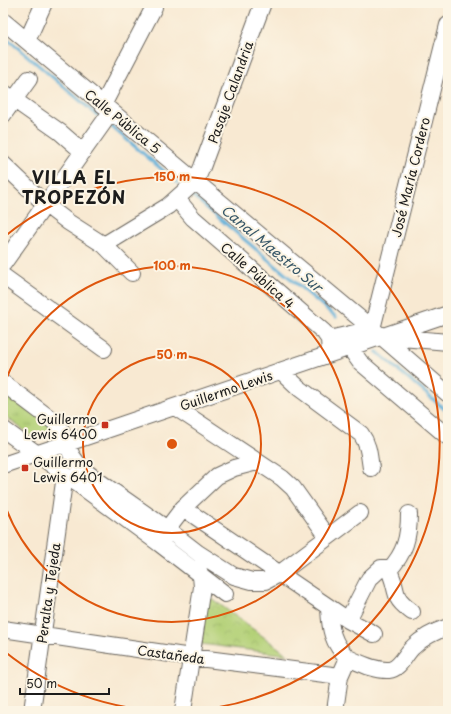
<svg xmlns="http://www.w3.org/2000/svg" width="451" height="714" font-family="'Playpen Sans',sans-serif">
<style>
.grass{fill:url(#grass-tufts);stroke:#677649}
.park{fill:url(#park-crowns);stroke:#677649}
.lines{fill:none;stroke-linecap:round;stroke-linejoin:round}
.stream{stroke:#5eaed8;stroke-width:3.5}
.minor-casing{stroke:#69645c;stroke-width:18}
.minor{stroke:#fff;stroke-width:16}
.ring{fill:none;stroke:#de560d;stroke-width:2}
.poi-dot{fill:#c8321e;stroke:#fcf5e5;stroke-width:1.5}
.labels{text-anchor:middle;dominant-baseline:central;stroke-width:4;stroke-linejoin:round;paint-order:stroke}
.street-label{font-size:13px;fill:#1c1c1c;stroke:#fcf5e5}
.poi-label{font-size:13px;fill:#1c1c1c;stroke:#fcf5e5;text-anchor:end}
.water-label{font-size:14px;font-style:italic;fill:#365667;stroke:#fcf5e5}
.district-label{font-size:17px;font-weight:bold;letter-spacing:1px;fill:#1c1c1c;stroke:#fcf5e5}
.centre{fill:#de560d;stroke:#fcf5e5;stroke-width:2}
.ring-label{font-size:12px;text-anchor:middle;font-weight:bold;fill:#de560d;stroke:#fcf5e5;stroke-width:4;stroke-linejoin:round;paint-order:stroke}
</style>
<defs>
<pattern id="grass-tufts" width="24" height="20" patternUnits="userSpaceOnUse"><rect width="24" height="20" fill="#b2d076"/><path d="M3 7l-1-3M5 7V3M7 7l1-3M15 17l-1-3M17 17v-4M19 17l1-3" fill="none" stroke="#98b266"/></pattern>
<pattern id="park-crowns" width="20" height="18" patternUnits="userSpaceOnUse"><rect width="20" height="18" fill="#b2d076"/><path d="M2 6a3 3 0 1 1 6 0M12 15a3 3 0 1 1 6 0" fill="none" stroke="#98b266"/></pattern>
</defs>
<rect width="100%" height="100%" fill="#fcf5e5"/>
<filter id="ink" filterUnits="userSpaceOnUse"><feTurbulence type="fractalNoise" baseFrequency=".025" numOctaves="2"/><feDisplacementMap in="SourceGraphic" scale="8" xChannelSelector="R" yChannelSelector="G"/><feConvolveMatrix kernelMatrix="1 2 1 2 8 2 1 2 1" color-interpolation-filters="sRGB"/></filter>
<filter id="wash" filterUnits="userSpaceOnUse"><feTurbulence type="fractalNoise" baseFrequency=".012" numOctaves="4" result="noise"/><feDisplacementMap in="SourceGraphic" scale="16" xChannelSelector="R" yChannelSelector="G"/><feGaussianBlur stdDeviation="0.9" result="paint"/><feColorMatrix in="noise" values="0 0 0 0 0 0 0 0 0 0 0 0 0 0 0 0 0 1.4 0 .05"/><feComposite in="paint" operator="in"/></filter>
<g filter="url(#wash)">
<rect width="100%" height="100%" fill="#f8e9d2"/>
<!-- grass -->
<path class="grass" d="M3,388L54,429L51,435L39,438L33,437L3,415Z"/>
<!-- park -->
<path class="park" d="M207,595L288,655L201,644Z"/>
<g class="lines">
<!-- stream -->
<path class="stream" d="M3,35L97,115
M112,127L178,183
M193,196L336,317
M377,352L448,412"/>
</g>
</g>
<g filter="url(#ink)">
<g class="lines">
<defs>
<path id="minor" d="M3,21L382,337L448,394
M27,41L44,3
M3,92L60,132L83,152
M103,105L154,7V3
M3,115L29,79
M3,164L46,205L68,222L104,245L132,273
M177,199L193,218L324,332L329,339L330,354
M104,245L168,206L196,181L202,167L263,3
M3,264L111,112
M3,276L104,349
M372,329L448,25
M390,337L448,342
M329,339L372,329
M350,348L360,362L448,437
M281,371L299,388L361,434C369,445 369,456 371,468
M3,383L56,423L60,428L72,456L81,468L94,478L167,529L198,553L234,576L252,581H266L279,574L360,513
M175,407L282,478L293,488L328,537
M3,429L160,544L225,594
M3,465L448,314
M183,508L348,620L374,634
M163,539L167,529L183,508L217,476L234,468L257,462
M389,570C405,553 409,537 409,514
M329,608C330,629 332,643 348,658L340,676L335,711
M348,620L369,579L381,568H387C394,576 394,589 398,598C401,604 407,608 412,612
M3,629L191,657L340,676
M348,658C360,663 375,671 389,670C400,669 406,653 413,647C422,638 436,631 448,627
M32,711L65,475
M183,711L202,587L201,576L198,568"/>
</defs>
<!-- minor casing -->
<use href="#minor" class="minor-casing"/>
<!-- minor -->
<use href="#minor" class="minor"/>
</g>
</g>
<!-- distance rings -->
<g class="ring">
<circle cx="172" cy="444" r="89"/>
<path d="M3 388A178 178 0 1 1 3 500"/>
<path d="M170 711A267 267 0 0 1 4 651M4 237A267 267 0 1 1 174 711"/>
</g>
<!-- markers -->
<g class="poi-dot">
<rect x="101" y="421" width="8" height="8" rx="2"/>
<rect x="21" y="464" width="8" height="8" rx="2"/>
</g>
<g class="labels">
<!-- street labels -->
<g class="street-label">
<text transform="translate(230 92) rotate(-70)">Pasaje Calandria</text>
<text transform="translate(123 121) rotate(39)">Calle Pública 5</text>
<text transform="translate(410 177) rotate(-76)">José María Cordero</text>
<text transform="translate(258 275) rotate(41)">Calle Pública 4</text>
<text transform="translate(226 390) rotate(-19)">Guillermo Lewis</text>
<text transform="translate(48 593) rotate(-82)">Peralta y Tejeda</text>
<text transform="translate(171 654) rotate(8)">Castañeda</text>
</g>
<!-- poi labels -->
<g class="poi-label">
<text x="97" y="418">Guillermo<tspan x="97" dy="15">Lewis 6400</tspan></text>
<text x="33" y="461" text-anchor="start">Guillermo<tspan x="33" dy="15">Lewis 6401</tspan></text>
</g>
<!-- water labels -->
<g class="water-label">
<text transform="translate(272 248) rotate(40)">Canal Maestro Sur</text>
</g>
<!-- district labels -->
<g class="district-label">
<text x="74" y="177">VILLA EL<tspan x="74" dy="20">TROPEZÓN</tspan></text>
</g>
</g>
<circle cx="172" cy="444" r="6" class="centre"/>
<g class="ring-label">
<text x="172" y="181">150 m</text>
<text x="172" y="270">100 m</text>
<text x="172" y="359">50 m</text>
</g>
<!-- margin -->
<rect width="451" height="714" fill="none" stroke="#fcf5e5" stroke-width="16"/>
<!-- scale -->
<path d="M20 688v6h89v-6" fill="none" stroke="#1c1c1c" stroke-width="2"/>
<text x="26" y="688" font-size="12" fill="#1c1c1c" stroke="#fcf5e5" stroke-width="3" paint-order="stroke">50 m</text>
</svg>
